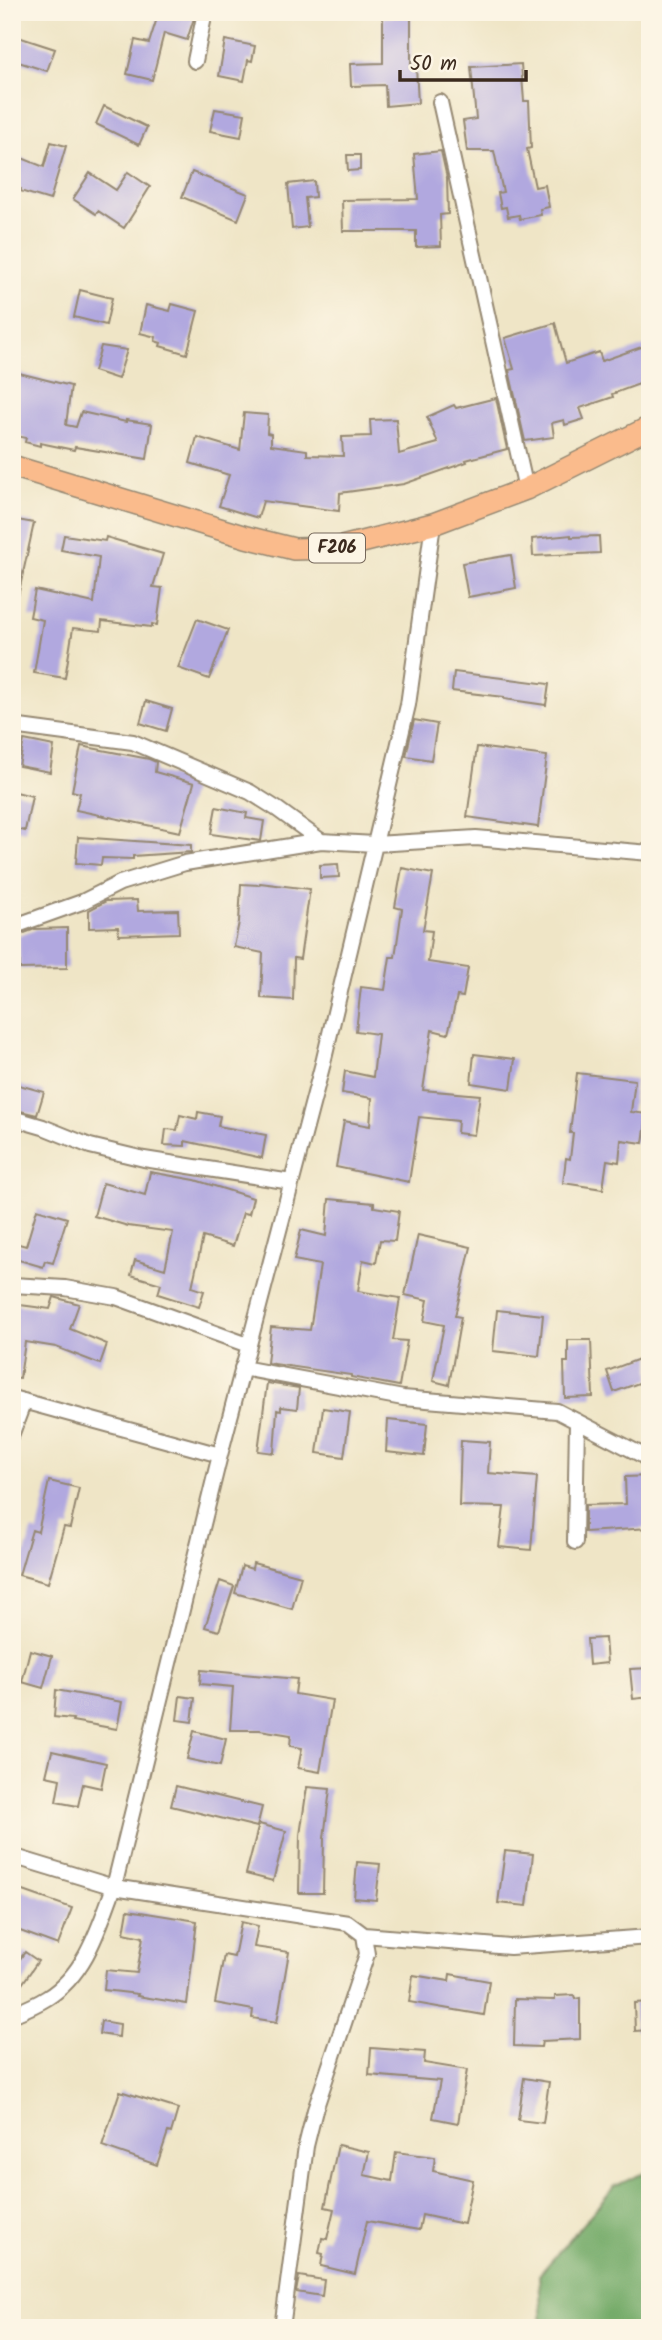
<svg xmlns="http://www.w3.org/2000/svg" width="662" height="2340" font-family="Kalam,sans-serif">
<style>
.forest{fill:#74ab69;stroke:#586a44;stroke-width:2}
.building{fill:#b1a8df}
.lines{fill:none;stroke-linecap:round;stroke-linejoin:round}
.minor-casing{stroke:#958872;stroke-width:18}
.primary-casing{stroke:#958872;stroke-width:24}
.minor{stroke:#fff;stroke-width:14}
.primary{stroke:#fabb8c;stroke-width:21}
.labels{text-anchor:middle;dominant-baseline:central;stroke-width:7;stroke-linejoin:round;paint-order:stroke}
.shield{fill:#fcf5e5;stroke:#75675a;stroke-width:2}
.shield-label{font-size:18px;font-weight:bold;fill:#3b2a1e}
</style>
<rect width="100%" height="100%" fill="#fcf5e5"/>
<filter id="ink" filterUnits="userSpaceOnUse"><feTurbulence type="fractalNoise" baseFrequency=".0143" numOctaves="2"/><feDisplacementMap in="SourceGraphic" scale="14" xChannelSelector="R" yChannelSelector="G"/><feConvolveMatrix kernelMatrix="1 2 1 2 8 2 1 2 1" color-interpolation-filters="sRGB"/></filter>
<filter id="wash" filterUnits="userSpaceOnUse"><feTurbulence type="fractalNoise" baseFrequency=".00686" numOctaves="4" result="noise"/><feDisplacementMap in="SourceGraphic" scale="28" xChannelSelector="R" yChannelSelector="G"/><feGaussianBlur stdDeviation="1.57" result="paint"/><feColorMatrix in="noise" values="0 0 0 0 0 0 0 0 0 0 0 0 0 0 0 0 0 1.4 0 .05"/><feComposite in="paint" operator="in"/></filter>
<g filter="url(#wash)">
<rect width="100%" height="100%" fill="#efe5c6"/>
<!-- forest -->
<path class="forest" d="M650,2170V2328H542L539,2275L615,2186Z"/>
<g id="blocks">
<!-- building -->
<path class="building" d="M159,12H187L195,15L187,40L164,33L152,80L127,74L135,40L149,43Z
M411,16V68L416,67L418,103L386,106L385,85L351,86L350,64L383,63V17Z
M12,35L55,49L47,71L12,60Z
M225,40L255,46L252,61L248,60L244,81L219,76Z
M521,64L524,101H529L531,148L527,149L535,187L545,185L549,207L540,209L541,215L520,219L519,215L508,217L506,207L501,208L498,193L503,192L494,151H467L463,121L476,119L471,67Z
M104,106L147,127L139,145L96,124Z
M215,109L245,114L241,137L210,131Z
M51,142L66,146L50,200L20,191L21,189L12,186V154L44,167Z
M441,151L447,178L448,214L440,215L441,246L416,247V231H343L342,200L418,199L414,154Z
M347,155H360V170L348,171Z
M128,172L150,187L124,228L98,211L96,214L73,199L90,173L116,190Z
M192,172L248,194L238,220L182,197Z
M314,181L315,197L305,198L308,227L292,229L288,184Z
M80,290L112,298L106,325L74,317Z
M172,304L198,311L187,354L160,346L161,343L155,341L156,337L140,333L146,305L170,311Z
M555,323L566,363L599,352L602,361L650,344V380L612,394L613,397L580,408L584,419L565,425L564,420L552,423L554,437L525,441L509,370L514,369L505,338Z
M101,346L127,350L118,379L94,371Z
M15,372L71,386L66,425L76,427L81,412L126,422V420L152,424L147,459L75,447L74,450L40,443V446L25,442L26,438L12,435V385Z
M496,398L507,449L466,460L467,462L404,484L340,493L339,511L263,501L258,518L219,506L229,475L190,463L197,437L240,450L244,413L268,415L267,433L271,434V445L307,450V455L343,456L342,437L371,436L370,420L396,419L399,454L438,443L427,417L454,405L456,408Z
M12,519L34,523L18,596H12Z
M64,535L105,541L106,537L163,554L153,587L162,588L157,625L152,624V627L102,621L101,631L73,628L65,678L34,673L43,620L30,617L35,590L94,603L99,557L61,550Z
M571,535V537L599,536L600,553L533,556L532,539Z
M511,555L516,588L468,597L462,563Z
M197,619L228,630L209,679L178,668Z
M454,672L549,684L546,705L504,699V697L452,691Z
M146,701L172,709L166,731L140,723Z
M414,720L437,724L431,760L406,756Z
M24,740L54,746L50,772L19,766Z
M81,746L149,759L156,762L155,772L194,783L180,832L76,810L80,793L72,791Z
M477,747L547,756L538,827L467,817Z
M12,791L32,796L25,831L12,828Z
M216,807L247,813L246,818L264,821L261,841L211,834Z
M78,837L191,845V852L133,856V859L102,858L101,865L76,863Z
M338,864L339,877L320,878V865Z
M402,868L433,874L423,930L432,931L428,962L468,968L463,997L457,996L448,1034L432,1030L423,1090L480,1095L474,1135L457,1133L458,1121L419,1117L409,1182L336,1167L344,1121L370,1126L372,1098L342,1093L345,1071L373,1077L378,1034L356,1031L361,987L385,990L390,957H395L402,909L395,907Z
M260,883L310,889L300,959L294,958L293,1000L261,998L263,953L234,947L239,922L241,884L259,885Z
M137,900L138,911L178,910L179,933L119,935L118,927L89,928V910L106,901Z
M67,928V968L20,969L19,935L35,929Z
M474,1054L515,1059L511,1089L471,1083Z
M577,1073L635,1080L631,1112L647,1114L643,1143L621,1140L619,1162L607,1160L603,1189L563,1183L566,1158L570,1159L573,1133H570Z
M12,1083L44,1092L37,1115L12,1109Z
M198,1112L220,1116L218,1126L266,1135L262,1158L185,1141V1146L164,1145L166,1129L177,1130L180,1115L197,1119Z
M150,1172L195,1180L253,1198L249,1214L243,1213L233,1246L203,1237L192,1287L204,1291L199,1307L158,1294L161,1284L131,1275L135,1260L165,1269L173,1232L128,1226L94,1216L103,1183L145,1195Z
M329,1199L374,1203V1207L399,1211L395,1241L380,1240L376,1263L363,1260L358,1291L400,1298L393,1340L407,1341L399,1386L351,1377V1375L267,1363L271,1327L310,1330L320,1265L294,1260L301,1230L326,1236Z
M37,1209L67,1218L53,1263L45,1261L43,1267L12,1258V1242L26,1246Z
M418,1235L471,1247L455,1316L461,1317L449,1385L433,1381L444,1325L424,1321L428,1300L405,1295Z
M54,1297L79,1304L70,1329L107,1344L100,1364L56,1347L25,1342L20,1378L12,1377V1304L50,1309Z
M497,1310L543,1315L539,1356L493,1351Z
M568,1340H591L593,1397L565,1398L564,1362H568Z
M650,1355V1379L614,1392L607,1371Z
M267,1383L299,1388L297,1409L281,1407V1411L277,1410L274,1453L258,1451Z
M323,1408L350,1412L344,1457L317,1453Z
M388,1420L427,1424L424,1456L386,1452Z
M461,1440L490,1442L488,1473L537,1477L531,1550L499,1547L504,1507L459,1506Z
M650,1476V1528L585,1532V1505L626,1504L625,1477Z
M49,1481L79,1488L70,1528L64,1527L48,1583L19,1575L32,1530L38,1532Z
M253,1563L301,1576L292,1609L235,1593L242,1566L252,1569Z
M220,1581L234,1586L219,1631L205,1627Z
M605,1638L607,1663L589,1665L587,1639Z
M30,1650L52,1656L43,1688L22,1682Z
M650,1668V1697L633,1699L630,1669Z
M201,1670L297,1679L295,1694L332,1700L320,1772L298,1768L302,1748L290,1746L291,1735L260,1730H230L233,1687L200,1684Z
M56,1690L122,1702L117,1729L72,1721L73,1719L54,1717Z
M180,1696L195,1698L192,1722L177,1720Z
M194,1731L226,1739L220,1766L187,1759Z
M52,1751L106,1763L101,1788L83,1784L78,1806L56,1802L60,1779L46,1776Z
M176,1786L262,1807L257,1827L171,1806Z
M307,1787L330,1789L324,1838L323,1893H299L300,1835Z
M259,1824L286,1831L273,1881L246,1874Z
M505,1851L533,1854L527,1906L498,1903Z
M357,1862L380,1864L376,1900L354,1898Z
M12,1887L72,1908L58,1945L12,1928Z
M128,1910L197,1921L187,2004L137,1996L138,1994L104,1990L106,1970L137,1973L143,1937L124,1933Z
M241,1922L258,1926L254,1947L289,1952L277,2022L252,2018L253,2010L215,2003L224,1955L234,1957Z
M25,1952L38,1961L22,1984L12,1976V1970Z
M450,1974L489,1981L484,2015L409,2002L413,1975L449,1981Z
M574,1995L575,1999L580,1998V2039L542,2041L541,2047L514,2046L515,1999L555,2000V1996Z
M650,2002V2030L635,2031L634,2003Z
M101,2021L120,2024L119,2037L99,2034Z
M371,2048L425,2052L424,2063L467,2070L458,2123L433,2118L440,2081L369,2075Z
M524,2078L549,2082L543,2123L518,2120Z
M120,2091L178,2109L171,2133L168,2132L157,2165L102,2146Z
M338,2145L369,2152L364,2175L392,2181L396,2152L435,2157L433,2171L473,2180L464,2224L422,2215L419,2230L367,2221L355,2274L321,2266L323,2254L319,2253L322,2238L327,2239L334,2209L325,2207Z
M299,2276L324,2280L322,2296L296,2292Z"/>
</g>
</g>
<g filter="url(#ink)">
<use href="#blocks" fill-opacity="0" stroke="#958872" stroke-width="2"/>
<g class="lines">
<defs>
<path id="minor" d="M195,61L205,12
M440,102L526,489
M12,726L133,742L250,792L277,809L321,841
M12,927L82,902L120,883L185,863L321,841L375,844L476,838L650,853
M12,1118L43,1127L90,1146L144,1159L291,1182
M12,1285L65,1288L116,1297L248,1345
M242,1368L403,1398L557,1411L642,1455L650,1462
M12,1398L220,1455
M12,1433L24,1401
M575,1542L577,1421
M12,1856L114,1887L348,1923L364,1935L510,1947L650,1937
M12,2015C24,2010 36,2005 47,1998C86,1974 99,1927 114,1887L220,1455L323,1063L408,705L433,524
M282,2328L306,2146L315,2110L367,1954L364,1935"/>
<path id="primary" d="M12,466L246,537L294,549L338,548L433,524L526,489L650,427"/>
</defs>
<!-- minor casing -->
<use href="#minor" class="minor-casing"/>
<!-- primary casing -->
<use href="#primary" class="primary-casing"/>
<!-- minor -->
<use href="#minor" class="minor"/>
<!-- primary -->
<use href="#primary" class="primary"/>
</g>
</g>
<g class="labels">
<!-- shield labels -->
<rect class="shield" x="309" y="533.5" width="56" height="29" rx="5"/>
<g class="shield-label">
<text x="337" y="548">F206</text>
</g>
</g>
<!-- margin -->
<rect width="662" height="2340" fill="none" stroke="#fcf5e5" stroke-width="42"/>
<!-- scale -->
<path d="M400 70v10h126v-10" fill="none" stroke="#3b2a1e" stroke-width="3.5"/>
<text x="410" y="70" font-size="21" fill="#3b2a1e" stroke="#fcf5e5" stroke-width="5" paint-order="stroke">50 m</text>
</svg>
